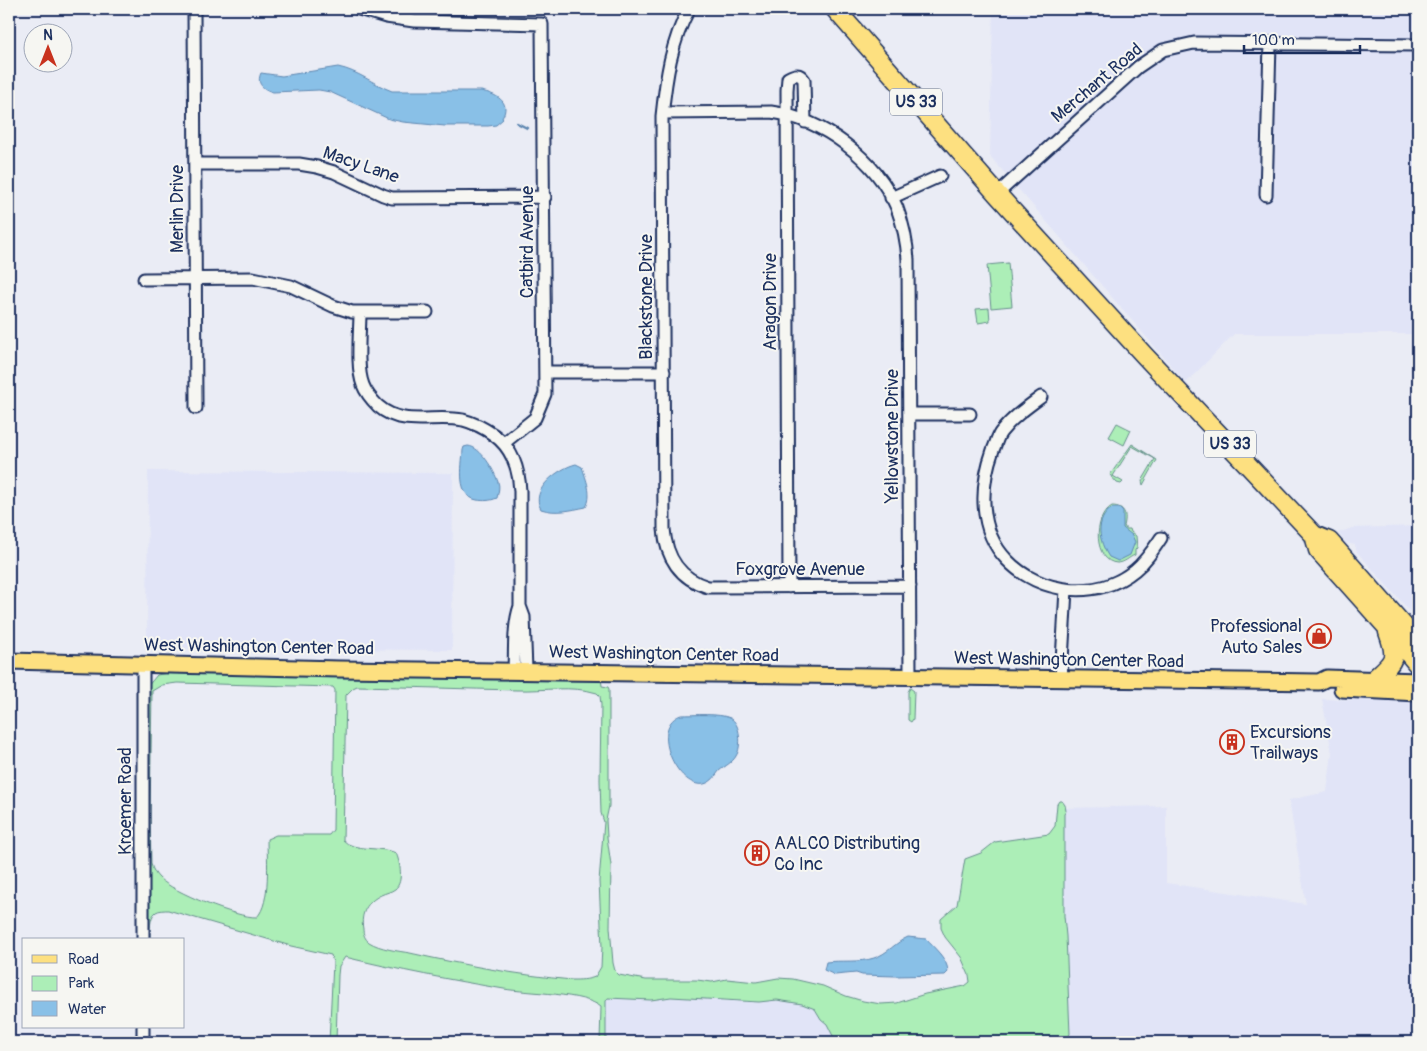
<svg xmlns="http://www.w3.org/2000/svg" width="1427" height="1051" font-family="Pangolin,sans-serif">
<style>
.built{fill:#e1e4f7}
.green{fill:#aceeb7;stroke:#648e8a;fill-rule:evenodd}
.water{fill:#89c0e7;stroke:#5d86b0}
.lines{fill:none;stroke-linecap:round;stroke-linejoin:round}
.stream{stroke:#5d86b0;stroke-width:2.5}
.minor-casing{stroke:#1b2f5e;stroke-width:15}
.major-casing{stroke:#1b2f5e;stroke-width:19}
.highway-casing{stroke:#1b2f5e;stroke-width:21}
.minor{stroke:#f6f6f2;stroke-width:11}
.major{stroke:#fde080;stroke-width:15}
.highway{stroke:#fde080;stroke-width:18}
.labels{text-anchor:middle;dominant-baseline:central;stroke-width:4;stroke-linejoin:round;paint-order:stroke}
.shield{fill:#f6f6f2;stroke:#5d6b8a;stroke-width:1}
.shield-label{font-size:16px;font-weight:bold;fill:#1b2f5e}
.street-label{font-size:18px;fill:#1b2f5e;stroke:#f6f6f2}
.poi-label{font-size:18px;fill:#1b2f5e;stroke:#f6f6f2;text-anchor:start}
</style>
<rect width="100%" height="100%" fill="#eaecf5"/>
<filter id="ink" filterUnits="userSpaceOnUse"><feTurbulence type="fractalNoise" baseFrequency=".02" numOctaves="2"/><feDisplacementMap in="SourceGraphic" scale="10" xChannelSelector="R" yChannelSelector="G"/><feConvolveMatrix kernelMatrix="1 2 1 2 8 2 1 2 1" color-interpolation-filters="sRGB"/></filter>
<g filter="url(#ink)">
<!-- built -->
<path class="built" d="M993,9H1418V334H1234L1186,383L990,156Z
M148,471L453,473L452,650L147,648Z
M1418,526V624L1415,617L1357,552L1355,545L1346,543L1338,533L1352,528Z
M1322,699L1418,702V1042H1024L1062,808L1166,806V883L1306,904L1289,800L1327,792L1332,753Z
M603,989L813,997L844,1042H603Z"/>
<!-- green -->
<path class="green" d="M1008,263L1012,306L991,308L987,265Z
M989,308L990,321L978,323L976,309Z
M1117,423L1131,430L1124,445L1109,437Z
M1132,444L1157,460L1143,485L1142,481L1155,459L1132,446L1113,476L1123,482L1121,484L1117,483L1110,475Z
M1112,506C1125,506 1127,515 1124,526L1126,529H1130L1131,532L1136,536L1137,548L1135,550V555C1129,557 1125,563 1117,563C1094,562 1092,517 1112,506Z
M168,673L557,679L601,677L602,686L608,687L609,689V806L606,820L607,837L611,865L610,927L613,963L615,971L619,975L646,980H697L712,982L727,979L756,982L778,978L793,979L823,986L846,996L863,1001L881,1004L897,1003L925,994L965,986L970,982L969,975L961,957L945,937L941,928V919L957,905L965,859L981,853L995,842L1049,834L1055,826L1057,804L1059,801H1062L1065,805L1066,811L1064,814V916L1066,936L1070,1034L1067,1038H1051L1037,1042H836L827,1024L821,1019L815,1009L802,1004L777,1000L759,1002L671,997L651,1000L608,998L606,1001V1042H600L601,1007C585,993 528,993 504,989C451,980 398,970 345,957L339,966L338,975L336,1042H329L333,963L331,955L291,946L168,910C165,910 159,910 156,912C149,917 150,932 150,940H147V687L157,675ZM177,683L333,687L335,690L333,830L329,835H276L267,839C267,858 271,903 257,917C237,918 173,892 159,878C155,874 153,870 151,864L150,815L152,691L162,685ZM357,686C411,687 464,689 517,690C544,691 571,685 597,693L600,696L601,705L600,780L601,813L604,822L599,881L602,947L601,967L595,977C587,980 580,980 572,980C518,975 463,965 410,953C398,951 380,949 369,942C365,939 363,934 363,929C360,913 367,902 381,895C385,893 391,892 395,889C404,882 400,862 396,853C382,846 353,852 343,840L346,695L353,688Z
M910,688L914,691L913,719L911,722L908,720V692Z"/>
<!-- water -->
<path class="water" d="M338,67C358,71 373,84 392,91H481C495,94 512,101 502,118L503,119L496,125L488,126H445L403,122L389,119L330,92L319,90L273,92C263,89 256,84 261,73L282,76Z
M468,446C481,447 494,470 498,482C500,487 498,493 497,498C490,501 484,501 477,500C456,496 462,467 463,450L464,447Z
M576,464L582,467C586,479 593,495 586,507C571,510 556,514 541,509C529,490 559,468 576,464Z
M1112,508H1119L1123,512V528L1132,535L1135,542L1130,555L1118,561L1109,557C1099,542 1094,520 1112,508Z
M681,715C694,715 719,713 730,718C741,723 742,747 736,756C733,762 725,766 719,771C716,775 713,780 709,782C682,798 646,727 681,715Z
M908,937L926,939C934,948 948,959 948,972L945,975L895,976L862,975L856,973L835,975L824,970L826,962C841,960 859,963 874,958C887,954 896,942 908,937Z"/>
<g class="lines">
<!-- stream -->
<path class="stream" d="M517,123L527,128"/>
<defs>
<path id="minor" d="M194,9L196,408
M359,9L386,17L414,21L542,24L545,394L535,418L504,443
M689,9C671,42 666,78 662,116L664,529C666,557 680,579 708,587L910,586
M663,113L771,112C823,119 876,159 897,208C903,224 907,243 908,260L910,676
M195,164H299L317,167L334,172L383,195L392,198L545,197
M997,194L1138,67L1163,50L1194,43L1418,45
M1266,195L1270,43
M891,198L940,176
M144,279L253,278L291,286L333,306L352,312H427
M360,312C360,332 356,367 363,385C366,393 372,400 378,406C403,428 434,414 463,420C475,423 484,428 494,435C512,448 519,469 520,491V606C513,626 515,649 514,670
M546,372H664
M1041,397C1026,408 1012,418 1001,432C997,437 996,444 993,450C980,486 978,530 1007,560C1039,594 1098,601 1135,570C1146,561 1153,550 1161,538
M909,414H970
M789,587L787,90L788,78C795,74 800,73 804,80L805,122
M520,606L524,617L526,670
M143,663V940
M1061,679L1066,589
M143,1027V1042"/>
<path id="major" d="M9,661L339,669L1319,682L1327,678L1418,681
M1342,689L1418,693"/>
<path id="highway" d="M835,9L997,194L1144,355L1314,535L1329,541L1418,642
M1314,535L1318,550L1385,625L1418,665
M1374,679C1394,661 1398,660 1388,632"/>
</defs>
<!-- minor casing -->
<use href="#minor" class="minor-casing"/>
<!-- major casing -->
<use href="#major" class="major-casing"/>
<!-- highway casing -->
<use href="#highway" class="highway-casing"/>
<!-- minor -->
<use href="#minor" class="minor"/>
<!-- major -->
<use href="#major" class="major"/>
<!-- highway -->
<use href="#highway" class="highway"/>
</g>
</g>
<!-- icons -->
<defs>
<symbol id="shop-ring" viewBox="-11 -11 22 22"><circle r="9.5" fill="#f6f6f2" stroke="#c8321e" stroke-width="1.5"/><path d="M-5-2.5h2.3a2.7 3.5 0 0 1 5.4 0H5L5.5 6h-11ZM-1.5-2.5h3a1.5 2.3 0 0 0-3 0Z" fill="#c8321e"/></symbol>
<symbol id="building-ring" viewBox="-11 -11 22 22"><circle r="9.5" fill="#f6f6f2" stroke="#c8321e" stroke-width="1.5"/><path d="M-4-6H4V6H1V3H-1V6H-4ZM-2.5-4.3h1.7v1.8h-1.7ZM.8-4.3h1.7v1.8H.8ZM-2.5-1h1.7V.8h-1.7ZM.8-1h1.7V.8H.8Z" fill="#c8321e"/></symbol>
</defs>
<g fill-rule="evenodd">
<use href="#shop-ring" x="1305" y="622" width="28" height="28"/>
<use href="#building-ring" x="1218" y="728" width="28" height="28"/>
<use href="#building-ring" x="743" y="839" width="28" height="28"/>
</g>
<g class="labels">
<!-- shield labels -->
<g class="shield">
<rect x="890" y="88.5" width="52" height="27" rx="4"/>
<rect x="1204" y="430.5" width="52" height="27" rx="4"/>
</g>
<g class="shield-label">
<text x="916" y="102">US 33</text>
<text x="1230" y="444">US 33</text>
</g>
<!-- street labels -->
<g class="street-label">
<text transform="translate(1097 83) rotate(-40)">Merchant Road</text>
<text transform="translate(361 165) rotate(19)">Macy Lane</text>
<text transform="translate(177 209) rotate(-90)">Merlin Drive</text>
<text transform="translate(527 242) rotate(-90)">Catbird Avenue</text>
<text transform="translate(646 297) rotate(-90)">Blackstone Drive</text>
<text transform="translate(770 302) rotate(-90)">Aragon Drive</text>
<text transform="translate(892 436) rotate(-90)">Yellowstone Drive</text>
<text x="800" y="569">Foxgrove Avenue</text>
<text transform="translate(259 647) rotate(1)">West Washington Center Road</text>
<text transform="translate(664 654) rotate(1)">West Washington Center Road</text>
<text transform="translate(1069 660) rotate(1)">West Washington Center Road</text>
<text transform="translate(125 801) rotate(-90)">Kroemer Road</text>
</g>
<!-- poi labels -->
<g class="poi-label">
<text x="1302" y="626" text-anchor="end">Professional<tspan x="1302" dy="21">Auto Sales</tspan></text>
<text x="1250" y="732">Excursions<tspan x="1250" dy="21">Trailways</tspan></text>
<text x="774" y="843">AALCO Distributing<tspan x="774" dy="21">Co Inc</tspan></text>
</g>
</g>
<!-- margin -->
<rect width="1427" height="1051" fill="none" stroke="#f6f6f2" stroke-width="30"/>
<rect x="15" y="15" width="1397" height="1021" fill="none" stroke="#1b2f5e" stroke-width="2" filter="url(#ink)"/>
<!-- legend -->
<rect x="22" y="938" width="162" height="90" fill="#f6f6f2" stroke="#9ea6b7"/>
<rect x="32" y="955" width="25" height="8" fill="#fde080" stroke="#9ea6b7"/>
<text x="68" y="964" font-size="15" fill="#1b2f5e">Road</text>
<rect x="32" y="976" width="25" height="15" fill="#aceeb7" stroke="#9ea6b7"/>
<text x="68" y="988" font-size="15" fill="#1b2f5e">Park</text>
<rect x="32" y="1001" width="25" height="15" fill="#89c0e7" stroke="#9ea6b7"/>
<text x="68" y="1014" font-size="15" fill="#1b2f5e">Water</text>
<!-- north arrow -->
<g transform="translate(48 48)"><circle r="24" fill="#f6f6f2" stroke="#9ea6b7"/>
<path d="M0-4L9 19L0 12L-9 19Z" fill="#c8321e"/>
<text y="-8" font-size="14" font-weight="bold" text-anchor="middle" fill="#1b2f5e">N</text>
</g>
<!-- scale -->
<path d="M1244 45v8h116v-8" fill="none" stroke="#1b2f5e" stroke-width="2.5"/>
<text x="1252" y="45" font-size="15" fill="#1b2f5e" stroke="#f6f6f2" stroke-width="4" paint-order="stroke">100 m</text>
</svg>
